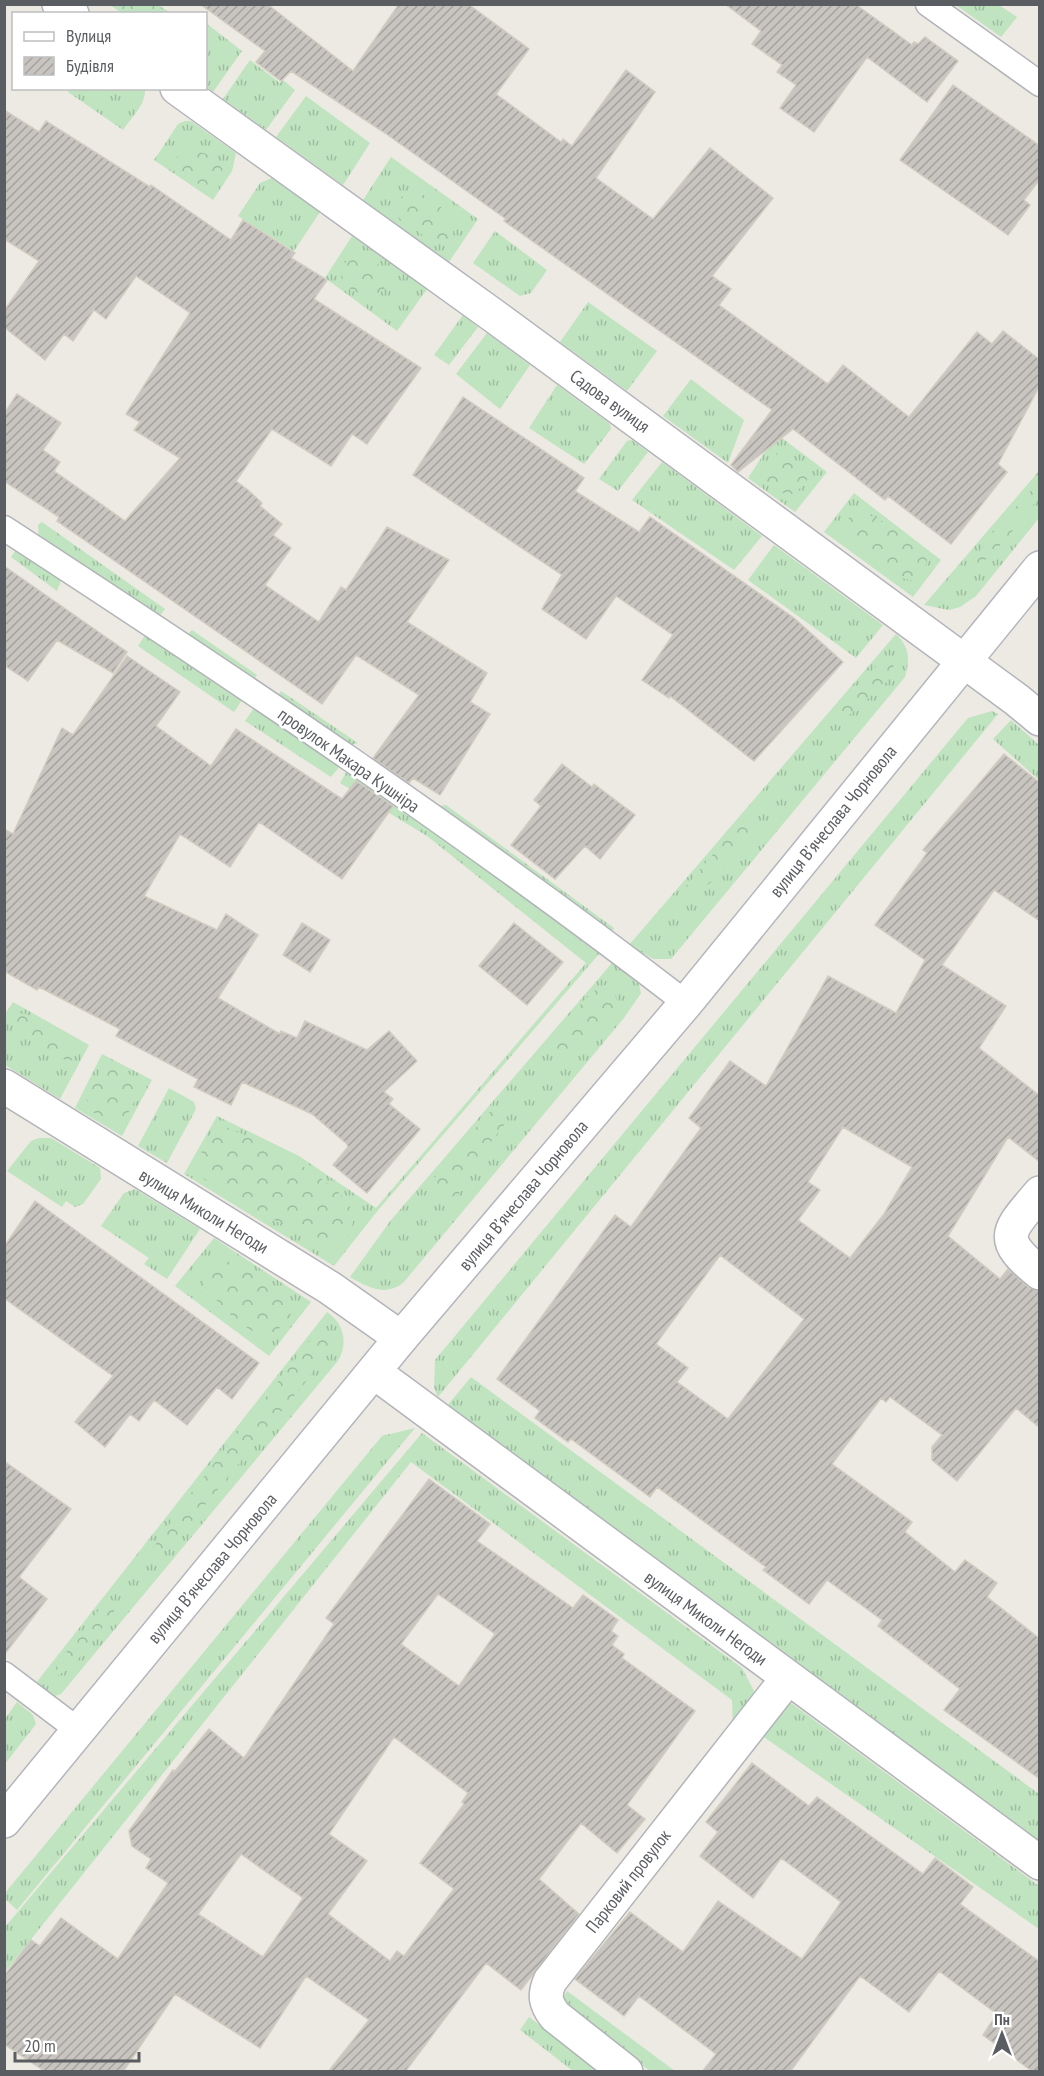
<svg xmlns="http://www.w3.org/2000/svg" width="1044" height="2076" font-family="'PT Sans Narrow',sans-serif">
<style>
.grass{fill:url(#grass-tufts)}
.forest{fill:url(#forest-crowns)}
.building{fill:url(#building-hatch);stroke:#d1ccc0;stroke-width:1.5;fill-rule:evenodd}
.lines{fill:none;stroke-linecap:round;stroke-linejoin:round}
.lane-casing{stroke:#b2b4b9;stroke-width:27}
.street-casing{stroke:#b2b4b9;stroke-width:36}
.secondary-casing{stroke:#b3b6bc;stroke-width:36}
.lane{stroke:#fff;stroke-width:24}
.street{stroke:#fff;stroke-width:33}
.secondary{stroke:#fff;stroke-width:33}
.labels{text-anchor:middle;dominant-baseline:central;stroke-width:5;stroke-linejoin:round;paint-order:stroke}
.street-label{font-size:18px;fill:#5a5d62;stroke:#fff}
</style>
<defs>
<pattern id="grass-tufts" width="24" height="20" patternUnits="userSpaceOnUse" patternTransform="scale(1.5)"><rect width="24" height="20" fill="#bfe4bf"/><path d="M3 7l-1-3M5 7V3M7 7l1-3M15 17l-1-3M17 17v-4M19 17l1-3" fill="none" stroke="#9ebc9f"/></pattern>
<pattern id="forest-crowns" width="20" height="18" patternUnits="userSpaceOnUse" patternTransform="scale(1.5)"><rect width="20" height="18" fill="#bfe4bf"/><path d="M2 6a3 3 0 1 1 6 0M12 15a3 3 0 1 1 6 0" fill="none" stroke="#9ebc9f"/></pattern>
<pattern id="building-hatch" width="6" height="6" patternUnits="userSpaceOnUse" patternTransform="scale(1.5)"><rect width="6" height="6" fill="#c8c4bf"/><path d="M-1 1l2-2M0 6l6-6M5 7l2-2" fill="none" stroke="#a5a29f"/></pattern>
</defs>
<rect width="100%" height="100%" fill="#eceae2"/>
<!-- grass -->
<path class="grass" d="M956,5H999L1017,17L1001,37Z
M206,23L242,51L213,92L206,86Z
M250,60L280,83L283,80L295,90L266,130L223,99Z
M71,88L145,89C146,104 132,117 123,130L68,92Z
M306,96L370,143L343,185L276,137Z
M185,121H191L236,153L232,171L213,200L154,160L178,124Z
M391,157L478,219L449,262L363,200Z
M272,178L320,212L294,251L238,216L260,183Z
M495,231L547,270L531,293L520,296L473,263Z
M352,236L427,289L397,331L325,278Z
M588,302L657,351L627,391L560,342Z
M463,315L478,327L449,365L434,355Z
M487,333L530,365L500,409L456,374Z
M691,379L744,420L728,463L663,416Z
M557,385L610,424L611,429L584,464L529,428Z
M774,438L779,441L782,438L827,472L795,512L748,478Z
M632,440L648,452L618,491L599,479L627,441Z
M662,462L762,536L734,570L632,500Z
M1039,471V518L976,596L960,607L949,610L924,605Z
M854,493L941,560L913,597L824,532Z
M42,522L165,609L157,619L39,540L38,525Z
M774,545L883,625L856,658L748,580Z
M17,548L62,578L57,591L11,557Z
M192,630L257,675L252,682L185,638Z
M146,634L242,700L234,712L138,646Z
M896,634C910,648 910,659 905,677L671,959H653L629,945Z
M281,691L358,743L348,746L276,699Z
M254,708L340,766L331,777L245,721Z
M992,711L998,714L438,1397L434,1388L435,1360L968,718Z
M1011,720L1039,745V780L993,739Z
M347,771L444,837L599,954L379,1209L334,1266L184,1174L217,1116L299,1156L376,1208L586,963L427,836L340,783Z
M446,805L614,928L612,932L434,807Z
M612,963L639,984L641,993L624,1018L403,1283C384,1297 368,1287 350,1277L391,1220Z
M13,1002L89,1045L60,1099L5,1065L4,1015Z
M102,1054L152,1080L122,1136L75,1108Z
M169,1088L194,1102L196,1109L167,1163L138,1146Z
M39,1138H51L100,1168L101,1179L83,1204L75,1207L66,1201L62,1207L7,1171L31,1141Z
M135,1189L200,1229L167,1279L144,1264L149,1258L101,1226L124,1193Z
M214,1238L311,1302L269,1356L175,1286Z
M327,1312C344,1323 349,1345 337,1362L61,1694L55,1696L36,1683Z
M471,1377L1039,1794V1844L447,1406Z
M415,1428L17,1910L5,1899V1893L382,1436Z
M422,1433L742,1668L754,1691L747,1720L733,1730L732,1700L411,1462L5,1972V1927Z
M17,1702L33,1715L36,1724L5,1764V1719Z
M791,1703L1039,1886V1929L758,1733Z
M567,1991L675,2071H650L561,2002Z
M529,2017L600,2071H573L520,2030Z"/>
<!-- forest -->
<path class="forest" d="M110,5H158L171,13H122Z
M188,148L209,155L223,169L209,191L168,164Z
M411,192C455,195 476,272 417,231C407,224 396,218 391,206L393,201Z
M360,251L380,266L389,284L374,299C366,296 354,293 348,287C332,275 347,256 360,251Z
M776,453L803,465L810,473L805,484L793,494L780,493L763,481L762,469Z
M1039,481V498C1021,519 996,556 972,570L968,568L992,534Z
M856,513C881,513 911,542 927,559L925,567L912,580C890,580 848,545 835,528Z
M882,659L894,665L885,684L848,716L836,715Z
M743,819L752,820L755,830C733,857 714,890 680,900L676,898Z
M606,985L613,991L618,1002C604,1027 586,1044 565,1062L557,1061L550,1050C560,1033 587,988 606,985Z
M13,1013L26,1014L74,1041L77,1051L73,1060C57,1064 17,1032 10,1018Z
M110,1065C123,1071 137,1074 141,1089L124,1121L116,1124L94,1113L86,1099L102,1068Z
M501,1108L507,1116L504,1125L484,1151L458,1195L446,1198L432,1190L431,1182L488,1113Z
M223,1126C253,1137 341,1181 352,1211C356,1223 350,1231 345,1241L330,1246L322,1245L251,1208L199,1176L196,1171C200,1154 207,1135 223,1126Z
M217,1259C244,1264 278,1285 292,1309L290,1317L272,1336C252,1341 211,1297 201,1280L210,1262Z
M321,1333L331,1343L308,1379L178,1538L152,1559L149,1554L188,1497L312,1338Z
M110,1602L115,1610C99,1631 75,1673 50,1678L59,1662L101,1607Z"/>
<!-- building -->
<path class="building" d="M200,4H267L353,71L399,4H468L529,49L496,94L561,142L563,139L572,146L626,70L655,92L596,178L653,219L710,148L773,198L712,276L731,289L719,305L828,384L843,365L909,417L977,332L992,344L1003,331L1040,360V385L998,464L1007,472L951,544L888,496L885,500L793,429L738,472L731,465L772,410L504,221L506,219L385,133L291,71L281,81L256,62L265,51Z
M725,4H855L912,45L914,42L918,44L925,37L958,61L927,102L867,57L814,132L780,108L796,85L777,72L782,65L752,44L761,31Z
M953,85L1040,146V179L1024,200L1030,205L1008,235L900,160Z
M4,110L39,132L46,121L150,187L151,185L231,240L243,220L295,253L291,258L327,280L314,299L421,368L367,444L352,434L331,466L272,429L236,481L248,490L262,503L260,506L282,524L273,535L291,548L265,585L319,622L341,587L346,590L387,527L449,560L407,622L487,673L470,702L490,714L440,795L413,778L409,783L373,758L419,695L356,655L322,704L57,521L59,517L4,481V414L17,394L61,423L43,450L60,462L54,471L125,521L180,458L134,430L140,422L126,414L190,313L136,276L106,319L94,310L73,341L64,334L45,360L4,327V311L39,261L4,239Z
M463,397L584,478L575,491L639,532L650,517L794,618L843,662L754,761L670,696L669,698L642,680L673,635L616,596L586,639L542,609L562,575L413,475Z
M4,566L127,652L113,673L57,640L28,681L4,665Z
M127,656L180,692L156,726L211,766L236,729L342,799L356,781L393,806L342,879L259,822L230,867L180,834L144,896L217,930L226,914L258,935L218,998L280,1034L281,1031L297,1038L305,1021L367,1050L389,1031L417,1061L384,1092L393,1099L389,1104L420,1129L367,1193L333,1165L348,1147L347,1144L312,1114L242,1082L231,1105L194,1087L198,1079L116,1036L120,1029L39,987L37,990L4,971V829L13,834L62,728L73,735Z
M1004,754L1040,783V921L994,890L942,965L1006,1006L979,1048L1040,1096V1162L1008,1137L948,1236L1000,1279L1008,1269L1028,1287L1040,1291V1428L1016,1408L957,1481L932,1460V1447L942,1435L890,1397L886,1402L881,1398L832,1464L912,1522L905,1532L955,1572L965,1560L997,1583L987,1597L1040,1639V1779L944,1710L960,1689L878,1626L882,1620L827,1580L809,1604L763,1570L766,1567L657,1487L650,1497L571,1439L568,1442L535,1418L540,1411L497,1379L615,1215L631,1227L701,1128L689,1118L730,1061L766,1086L828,976L896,1013L925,960L875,925L927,853L923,850ZM843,1127L912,1167L884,1214L850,1258L798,1220L820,1190L808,1182ZM720,1255L804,1319L728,1419L677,1382L688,1368L656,1344Z
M562,764L592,787L594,784L635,815L600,859L585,846L555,879L511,845L541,806L534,800Z
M302,923L330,940L310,972L283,955Z
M514,923L563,962L527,1005L479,966Z
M35,1201L259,1363L232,1399L217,1387L187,1425L154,1400L139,1421L130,1414L105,1447L75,1422L113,1376L4,1298V1247Z
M4,1461L71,1509L19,1577L47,1599L4,1655Z
M429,1479L490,1524L477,1541L573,1608L583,1595L618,1620L611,1631L618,1636L612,1645L624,1654L622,1658L695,1711L627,1805L645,1819L617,1853L581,1823L539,1879L579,1914L521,1990L486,1963L405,2072H328L369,2020L306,1976L260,2048L175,1994L123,2072H46L4,2044V1976L31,1940L40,1946L61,1918L118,1959L168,1883L146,1868L151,1859L132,1846L129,1831L173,1770L175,1771L209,1729L244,1758L334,1624L326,1618ZM438,1594L495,1634L459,1686L401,1644ZM394,1737L468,1793L462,1802L464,1804L420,1863L454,1889L404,1956L397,1951L390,1961L328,1914L367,1861L329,1834ZM241,1854L303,1898L263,1957L198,1914Z
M752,1763L809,1806L817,1797L923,1874L935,1858L973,1887L960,1904L1040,1962V2072H1033L983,2035L997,2014L939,1971L909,2012L860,1976L790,2072H702L716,2054L639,1996L624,2016L575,1979L630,1912L683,1952L718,1901L802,1959L841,1902L781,1858L753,1898L700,1856L718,1832L706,1822Z"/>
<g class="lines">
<defs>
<path id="lane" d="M928,4L1040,84
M4,528C236,679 467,834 686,1003
M4,1674L78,1730"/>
<path id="street" d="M59,4L72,14
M177,88L494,316L1017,700L1040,719
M4,1086L330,1288L401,1338
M1040,1193C1008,1231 996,1238 1040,1273
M374,1372L1040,1863
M626,2072L555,2016C545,2003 544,1995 550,1981L787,1679"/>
<path id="secondary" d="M4,1821L401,1338L686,1003L1040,568"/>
</defs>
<!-- lane casing -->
<use href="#lane" class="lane-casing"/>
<!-- street casing -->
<use href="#street" class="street-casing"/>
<!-- secondary casing -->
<use href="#secondary" class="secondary-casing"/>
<!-- lane -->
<use href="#lane" class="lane"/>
<!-- street -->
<use href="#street" class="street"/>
<!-- secondary -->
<use href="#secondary" class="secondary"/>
</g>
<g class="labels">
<!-- street labels -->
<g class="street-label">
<text transform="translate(610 401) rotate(36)">Садова вулиця</text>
<text transform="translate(349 760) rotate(35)">провулок Макара Кушніра</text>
<text transform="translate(833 821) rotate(-51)">вулиця Вʼячеслава Чорновола</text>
<text transform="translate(523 1195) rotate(-50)">вулиця Вʼячеслава Чорновола</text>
<text transform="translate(204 1211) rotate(31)">вулиця Миколи Негоди</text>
<text transform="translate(212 1568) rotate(-50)">вулиця Вʼячеслава Чорновола</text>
<text transform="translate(706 1618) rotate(36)">вулиця Миколи Негоди</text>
<text transform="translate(628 1881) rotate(-52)">Парковий провулок</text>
</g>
</g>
<!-- border -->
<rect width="1044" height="2076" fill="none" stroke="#5a5d62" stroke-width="12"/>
<!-- legend -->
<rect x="12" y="12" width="195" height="78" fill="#ffffff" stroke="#bdbec0" stroke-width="1.5"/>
<rect x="24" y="32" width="30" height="9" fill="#ffffff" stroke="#bdbec0" stroke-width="1.5"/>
<text x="66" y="42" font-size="18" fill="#5a5d62">Вулиця</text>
<rect x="24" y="57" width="30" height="18" fill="url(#building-hatch)" stroke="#bdbec0" stroke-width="1.5"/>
<text x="66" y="72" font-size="18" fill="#5a5d62">Будівля</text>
<!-- north arrow -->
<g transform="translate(1002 2034)" stroke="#ffffff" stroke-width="4.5" paint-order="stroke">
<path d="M0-4.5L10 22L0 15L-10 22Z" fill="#5a5d62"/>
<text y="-9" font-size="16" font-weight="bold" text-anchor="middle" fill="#5a5d62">Пн</text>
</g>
<!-- scale -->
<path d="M15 2052v9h124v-9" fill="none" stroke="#5a5d62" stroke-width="3"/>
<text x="24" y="2052" font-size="18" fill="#5a5d62" stroke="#ffffff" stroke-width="4.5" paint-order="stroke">20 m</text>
</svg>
